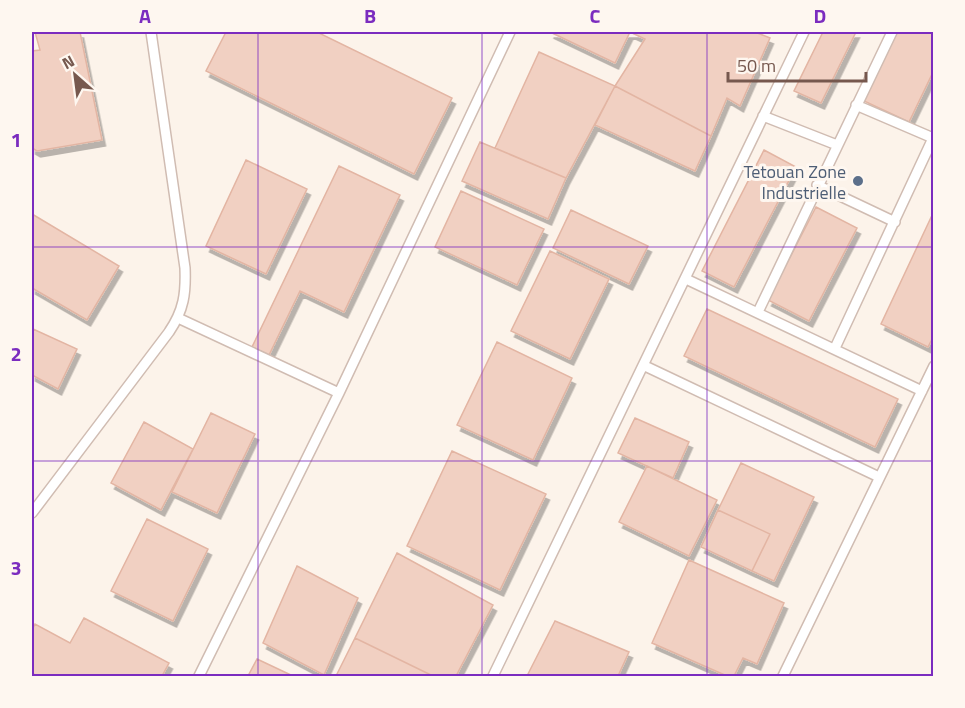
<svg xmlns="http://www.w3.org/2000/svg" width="965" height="708" font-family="'Titillium Web',sans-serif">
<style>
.building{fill:#f1d0c2;stroke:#e3b5a3;stroke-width:1.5;filter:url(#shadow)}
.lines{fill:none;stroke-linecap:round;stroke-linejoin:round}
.service-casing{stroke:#d0bcb2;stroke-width:12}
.service{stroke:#fff;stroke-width:9}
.grid{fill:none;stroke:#7b2cbf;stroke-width:1.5;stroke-opacity:0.55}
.service-dot{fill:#5c6f8a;stroke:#fef7f0;stroke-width:2}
.labels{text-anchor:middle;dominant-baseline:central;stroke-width:6;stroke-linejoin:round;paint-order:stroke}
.service-label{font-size:18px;fill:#4e5e75;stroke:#fef7f0;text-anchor:end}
.neatline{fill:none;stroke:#7b2cbf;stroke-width:2}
.grid-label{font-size:20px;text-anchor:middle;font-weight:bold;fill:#7b2cbf}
</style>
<defs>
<filter id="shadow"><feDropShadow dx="3.5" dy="6" stdDeviation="0" flood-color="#0004"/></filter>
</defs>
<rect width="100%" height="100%" fill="#fcf3ea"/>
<!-- building -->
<path class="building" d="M35,32H80L102,140L37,151L32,148V51L40,50Z
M226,32H317L452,98L414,174L206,71Z
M550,32H630L615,63Z
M630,32H755L770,38L740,106L727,98L711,136L615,86L645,39Z
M823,32H856L821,103L794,91Z
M897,32H934V70L909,122L864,101Z
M539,52L615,86L566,178L495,148Z
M615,86L711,136L695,171L595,125Z
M480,142L566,178L548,219L462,181Z
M764,150L796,167L734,287L702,271Z
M246,160L307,189L266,274L206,246Z
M339,166L400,195L344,312L300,291L269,355L252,347Z
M461,191L544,229L517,285L435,247Z
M816,207L857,228L809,321L768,300Z
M571,210L648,246L629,284L553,248Z
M934,211V335L928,347L881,324Z
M32,214L119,266L87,320L32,288Z
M550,251L609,279L570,359L511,331Z
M707,309L898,399L875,447L684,356Z
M33,329L77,349L58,389L32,375Z
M497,342L572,378L533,460L457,425Z
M211,413L255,434L217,513L172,492Z
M635,418L689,442L673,478L618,453Z
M144,422L193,449L161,510L111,483Z
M452,451L546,494L500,590L407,546Z
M741,463L814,497L774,581L752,571L770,534L718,510Z
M647,466L717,500L689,556L619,522Z
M718,510L770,534L752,571L701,547Z
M147,519L208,549L173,621L111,591Z
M397,553L493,605L456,676H433L355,638Z
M689,560L784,603L757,664L743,658L734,676H727L652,643Z
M297,566L358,598L324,675L263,643Z
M84,618L169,663L162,676H37L32,673V630L35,624L70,643Z
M555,621L629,652L618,676H527Z
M355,638L433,676H336Z
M257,659L293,676H248Z"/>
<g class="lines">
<defs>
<path id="service" d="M856,105L933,138
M763,116L837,145
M817,185L895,222
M686,279L922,391
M758,312L892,32
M178,318L339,393
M835,348L934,136
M645,366L879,477
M32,513L169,332C184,310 186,293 185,268L151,32
M199,676L339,393L510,32
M493,676L804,32
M783,676L934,366"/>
</defs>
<!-- service casing -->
<use href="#service" class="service-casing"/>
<!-- service -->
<use href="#service" class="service"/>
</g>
<!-- grid -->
<path class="grid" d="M258,32V676M482,32V676M707,32V676M32,247H934M32,461H934"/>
<!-- markers -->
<circle class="service-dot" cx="858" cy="181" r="6"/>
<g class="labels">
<!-- service labels -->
<g class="service-label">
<text x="846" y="171">Tetouan Zone<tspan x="846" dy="21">Industrielle</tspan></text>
</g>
</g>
<!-- border -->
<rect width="965" height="708" fill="none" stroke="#fef7f0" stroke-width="66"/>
<!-- north arrow -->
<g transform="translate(75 75) rotate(332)" stroke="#fef7f0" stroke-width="4.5" paint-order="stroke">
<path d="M0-4.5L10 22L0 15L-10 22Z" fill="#76584e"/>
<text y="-9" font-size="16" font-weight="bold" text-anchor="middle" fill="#76584e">N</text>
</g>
<!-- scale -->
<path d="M728 72v9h138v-9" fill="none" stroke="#76584e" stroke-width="3"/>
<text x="737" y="72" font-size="18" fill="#76584e" stroke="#fef7f0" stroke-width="4.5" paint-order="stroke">50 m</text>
<rect x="33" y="33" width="899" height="642" class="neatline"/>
<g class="grid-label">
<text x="145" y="23">A</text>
<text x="370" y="23">B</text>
<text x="595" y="23">C</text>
<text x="820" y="23">D</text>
<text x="16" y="147">1</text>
<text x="16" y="361">2</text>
<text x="16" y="575">3</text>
</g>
</svg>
